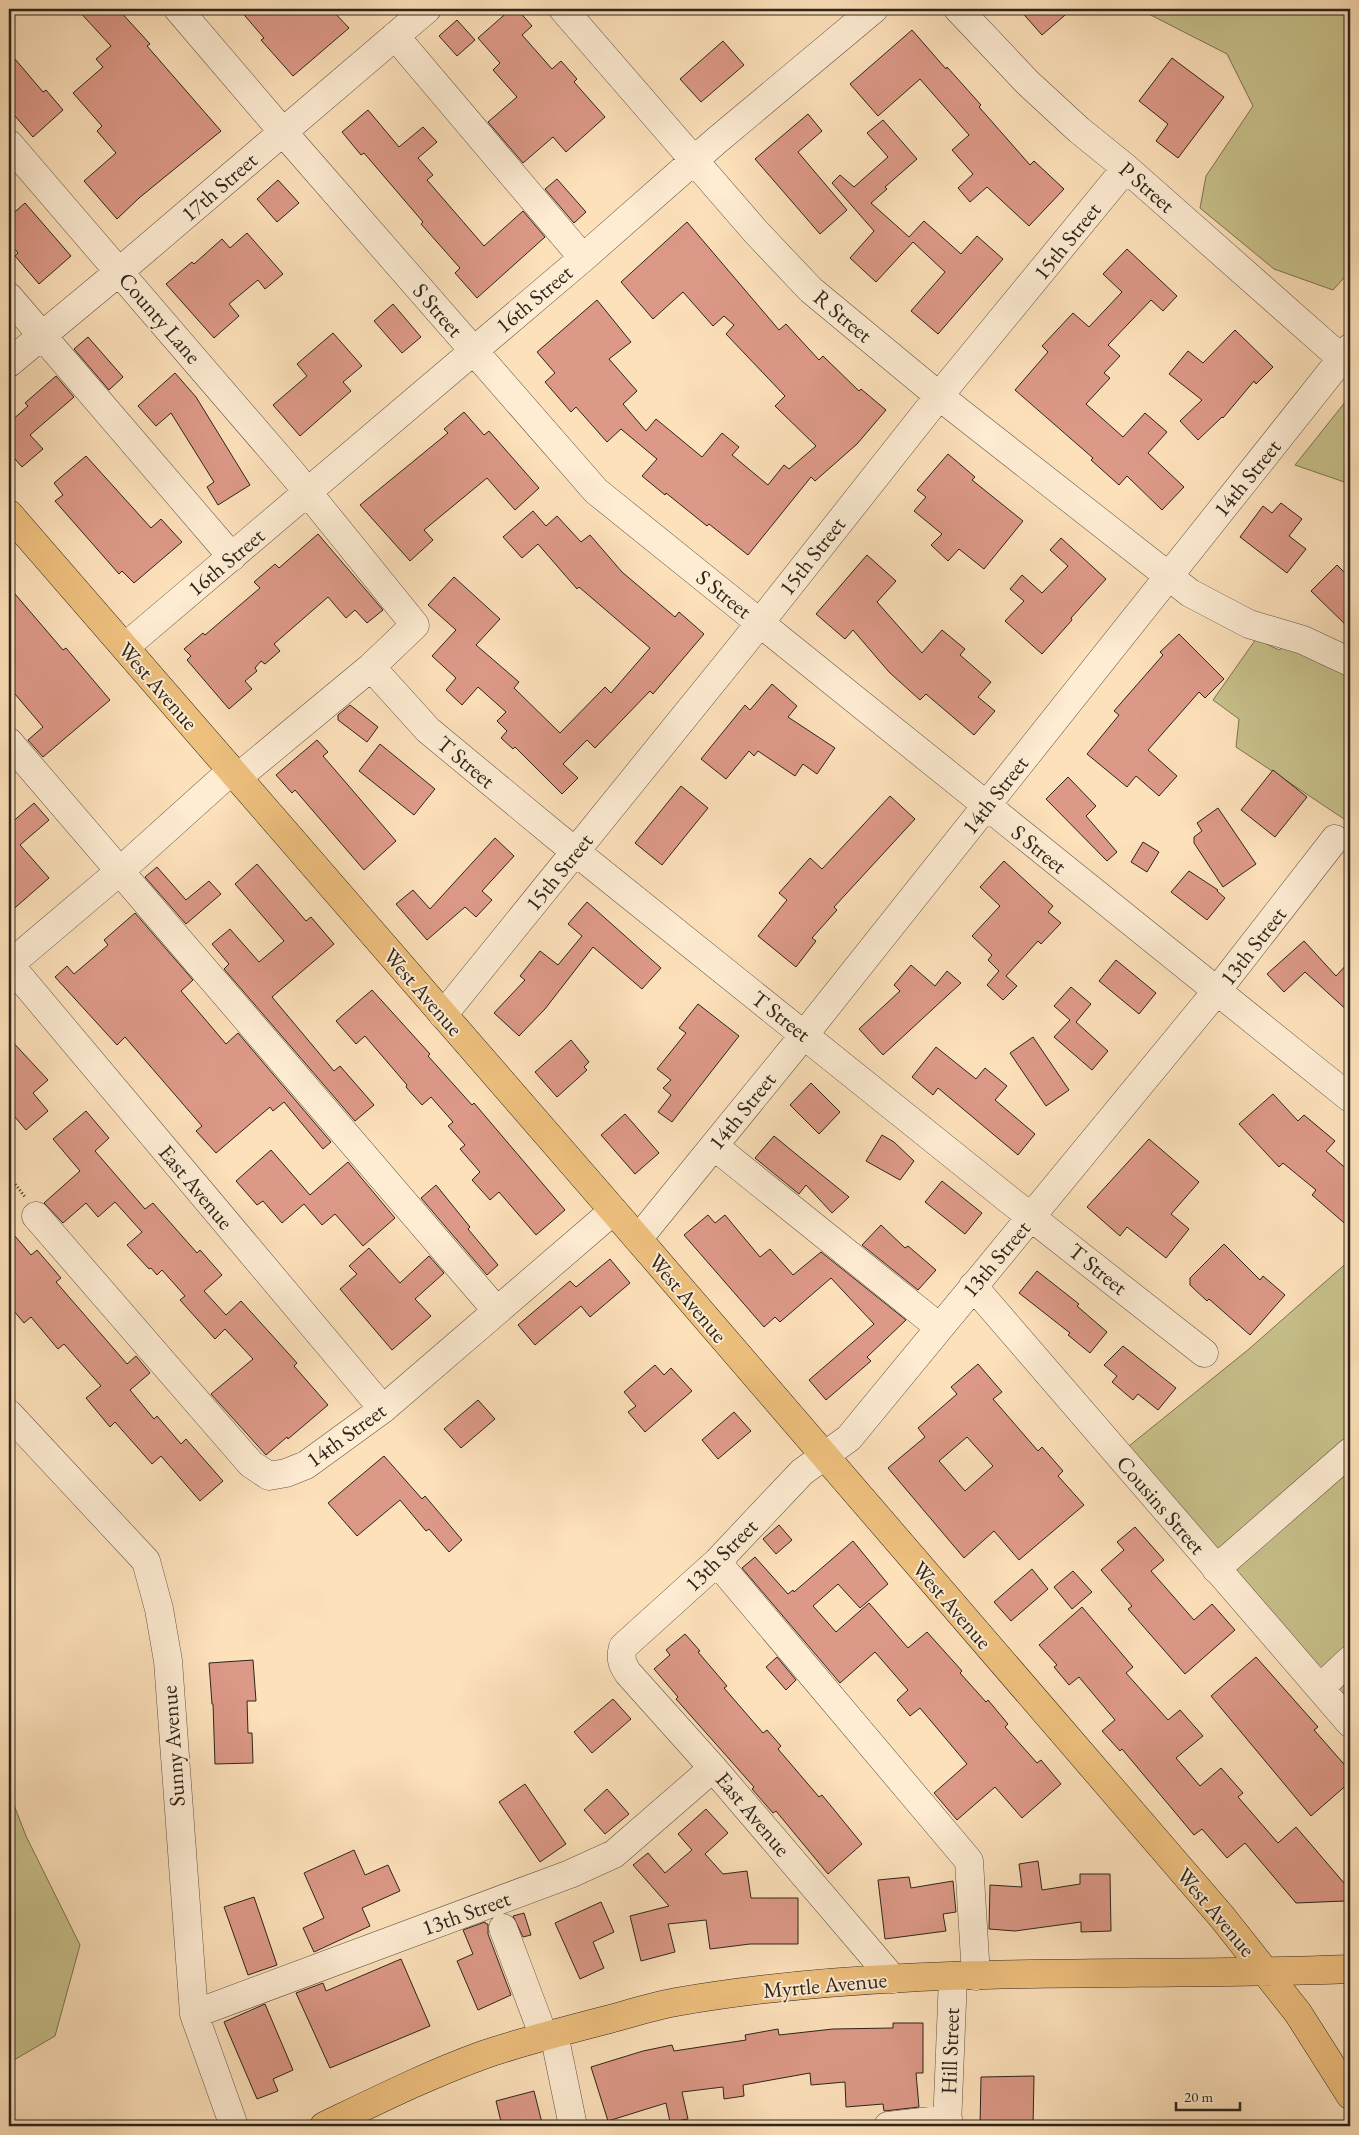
<svg xmlns="http://www.w3.org/2000/svg" width="1359" height="2135" font-family="'EB Garamond',serif">
<style>
.green{fill:#c8c18b;stroke:#7a7353}
.building{fill:#d98;stroke:#2c251b;fill-rule:evenodd}
.lines{fill:none;stroke-linecap:round;stroke-linejoin:round}
.minor-casing{stroke:#605443;stroke-width:29}
.major-casing{stroke:#2c251b;stroke-width:29}
.path{stroke:#2c251b;stroke-width:3;stroke-dasharray:1 2.5;stroke-linecap:butt}
.minor{stroke:#feecd3;stroke-width:28}
.major{stroke:#eec07e;stroke-width:28}
.labels{text-anchor:middle;dominant-baseline:central;stroke-width:4;stroke-linejoin:round;paint-order:stroke}
.street-label{font-size:22px;fill:#2c251b;stroke:#feecd3}
</style>
<rect width="100%" height="100%" fill="#fde1bb"/>
<filter id="stains"><feTurbulence type="fractalNoise" baseFrequency=".004" numOctaves="4"/><feColorMatrix values="0 0 0 0 .2 0 0 0 0 .09 0 0 0 0 .02 0 0 0 .5 -.17"/></filter>
<radialGradient id="worn" r=".72"><stop offset=".6" stop-color="#630" stop-opacity="0"/><stop offset="1" stop-color="#630" stop-opacity=".3"/></radialGradient>
<!-- green -->
<path class="green" d="M1139,9H1350V271L1333,290L1274,269L1200,208L1206,176L1253,106L1227,54Z
M1350,396V484L1295,465Z
M1256,639L1279,650L1286,645L1350,671V823L1236,747L1239,719L1213,700Z
M1350,1260V1703L1129,1446L1249,1349Z
M9,1792L26,1836L80,1945L55,2036L9,2063Z"/>
<!-- building -->
<path class="building" d="M77,9H118L150,44L147,46L221,131L139,198L117,219L84,181L116,153L97,131L102,126L73,93L103,67L96,59L111,46Z
M239,9H331L349,28L293,76L261,40L264,38Z
M511,9H517L532,26L522,35L552,69L561,61L577,79L574,82L605,117L566,152L553,137L523,163L488,122L517,97L493,70L500,63L478,38Z
M1019,9H1072L1042,35Z
M457,20L475,40L457,56L439,36Z
M912,30L946,69L947,67L981,105L979,107L1030,165L1034,161L1064,189L1029,226L987,187L970,202L958,188L973,174L952,150L969,135L920,79L878,116L850,84Z
M723,41L744,65L701,102L680,79Z
M9,52L43,92L46,90L63,110L33,137L9,109Z
M1172,58L1224,97L1178,158L1156,141L1168,124L1139,101Z
M368,110L399,147L423,127L437,142L418,158L433,175L427,180L484,246L523,211L545,237L477,298L455,273L460,268L421,224L423,222L364,153L361,155L342,132Z
M808,114L822,131L798,152L847,210L820,234L755,159Z
M883,120L917,159L885,187L887,189L871,203L909,237L924,221L961,254L977,236L1003,259L938,334L911,311L945,272L913,242L876,282L850,258L874,231L832,183L840,175L854,187L888,157L867,133Z
M557,179L586,212L574,223L545,189Z
M278,180L299,203L277,222L257,199Z
M25,203L71,256L39,284L15,256L18,253L9,242V217Z
M687,222L779,330L786,324L819,360L823,356L859,391L861,389L886,410L857,444L815,481L811,477L748,555L709,524L707,526L666,493L665,495L642,476L657,459L621,429L607,442L576,407L571,412L545,382L555,373L537,352L597,300L631,342L609,359L637,391L623,404L646,431L656,419L702,457L722,433L739,447L732,455L768,485L784,465L789,469L816,446L775,406L785,396L726,334L734,325L724,316L713,326L683,292L653,319L621,282Z
M247,233L283,274L265,289L258,280L229,304L239,316L214,338L166,284L192,262L194,264L222,239L230,248Z
M1127,249L1177,296L1163,311L1151,300L1108,345L1120,356L1104,373L1110,378L1086,404L1123,437L1145,413L1167,432L1148,453L1184,487L1162,510L1127,476L1119,485L1091,460L1093,458L1015,390L1048,352L1042,346L1073,313L1089,327L1122,292L1103,274Z
M393,304L421,337L402,353L374,321Z
M1235,330L1273,367L1256,384L1254,381L1223,418L1222,417L1198,440L1180,421L1202,400L1169,374L1188,351L1203,363Z
M333,333L362,366L343,382L351,391L300,436L273,405L307,376L297,364Z
M88,337L123,377L109,390L74,349Z
M175,373L196,397L250,485L218,505L207,487L214,482L171,413L156,426L138,406Z
M56,376L74,397L30,435L43,449L22,467L9,452V423L28,406L25,403Z
M464,412L484,435L489,431L539,488L515,510L487,478L424,530L433,540L410,561L360,505L448,433L444,429Z
M948,454L975,477L972,480L1023,521L984,569L959,549L948,561L931,545L942,534L914,511L926,497L917,490Z
M86,456L151,528L161,519L182,542L134,583L122,571L119,574L55,501L63,495L54,483Z
M1281,503L1302,519L1289,536L1306,549L1287,573L1240,537L1263,506L1272,513Z
M533,511L546,526L557,516L581,542L590,535L622,572L675,617L679,612L704,634L653,694L650,691L595,748L587,740L563,764L578,778L562,794L515,747L513,749L501,738L507,731L497,721L506,712L478,687L462,705L446,690L456,678L432,656L456,630L428,605L454,577L500,619L476,645L519,682L514,688L560,733L605,687L611,693L650,648L579,587L577,589L538,544L522,558L503,537Z
M318,534L383,610L367,623L355,610L346,618L328,597L274,644L280,651L265,664L261,661L255,668L257,671L245,681L252,689L229,709L187,660L191,656L184,649L203,633L205,635L260,588L254,582L275,564L279,568Z
M1061,538L1106,579L1071,618L1072,620L1042,654L1005,621L1024,601L1010,589L1022,575L1042,593L1068,566L1050,550Z
M867,555L896,581L877,602L922,653L942,630L965,649L960,655L991,682L978,697L995,711L974,735L926,694L920,700L889,672L853,630L845,639L816,614Z
M1337,565L1350,578V629L1311,591Z
M9,587L63,650L66,648L110,700L43,757L28,740L43,727L9,687Z
M1179,634L1224,679L1205,698L1199,692L1148,750L1177,776L1159,796L1136,776L1127,787L1087,754L1119,715L1114,711L1163,655L1160,652Z
M772,684L797,706L788,717L835,748L817,774L803,764L795,776L758,751L754,756L749,751L726,779L701,759L745,705L750,710Z
M350,705L378,727L367,742L338,720V715Z
M317,740L328,752L323,756L396,841L364,870L295,790L292,793L276,775Z
M380,744L435,789L414,815L359,771Z
M1273,770L1307,797L1275,837L1241,810Z
M1068,777L1096,806L1086,816L1117,852L1107,861L1046,799Z
M681,786L708,808L662,865L635,843Z
M890,796L915,819L834,907L837,910L812,938L816,941L796,967L758,936L787,900L779,893L810,858L822,869Z
M34,803L49,820L20,845L49,878L9,913V825Z
M1218,808L1256,864L1223,887L1194,843V837L1202,831L1197,823Z
M495,838L514,856L482,891L492,900L476,917L465,907L427,940L396,904L413,890L430,909Z
M1143,842L1159,852L1147,872L1131,862Z
M1004,861L1053,906L1048,912L1061,923L1041,944L1038,941L1006,976L1017,986L1003,1000L987,985L999,971L988,960L992,955L972,936L1000,906L980,887Z
M257,864L306,921L311,917L334,944L272,997L334,1071L340,1066L374,1105L355,1121L224,969L229,964L212,944L230,929L259,962L284,941L235,884Z
M157,867L186,900L209,881L221,894L186,924L145,877Z
M1189,871L1218,890L1217,891L1225,898L1207,920L1171,892Z
M587,902L661,968L642,989L593,947L545,1009L519,1036L494,1013L525,980L520,976L540,951L558,965L582,936L568,924Z
M135,913L193,980L181,991L226,1044L238,1033L331,1142L323,1149L284,1102L273,1111L270,1107L216,1153L196,1131L202,1126L125,1037L117,1045L55,977L67,966L74,974L108,945L104,940Z
M1304,941L1336,976L1350,961V1013L1305,972L1284,992L1267,974Z
M1116,960L1156,993L1139,1014L1099,981Z
M911,965L935,986L947,971L961,983L883,1055L859,1029L900,991L894,985Z
M1071,987L1091,1004L1076,1022L1108,1051L1092,1070L1054,1037L1070,1020L1054,1006Z
M372,990L430,1054L428,1056L472,1105L474,1103L565,1210L536,1235L499,1192L490,1200L472,1180L480,1172L460,1149L465,1145L448,1126L453,1122L431,1097L422,1105L406,1087L407,1085L365,1036L356,1044L336,1021Z
M698,1004L739,1036L672,1122L658,1112L671,1095L663,1088L671,1080L657,1069L686,1033L679,1028Z
M1033,1037L1069,1090L1046,1106L1010,1053Z
M9,1038L48,1080L33,1093L48,1111L26,1130L9,1110Z
M571,1040L589,1062L584,1067L587,1070L557,1097L535,1072Z
M936,1047L976,1079L985,1068L1007,1086L995,1100L1035,1134L1018,1155L938,1088L933,1095L912,1077Z
M811,1083L840,1112L819,1134L790,1105Z
M1273,1094L1298,1121L1304,1115L1335,1141L1326,1151L1350,1172V1228L1312,1195L1316,1190L1283,1163L1279,1167L1239,1124Z
M86,1111L109,1138L95,1151L145,1209L153,1203L197,1253L200,1250L222,1275L204,1291L226,1315L241,1301L297,1363L294,1366L328,1405L288,1439L287,1437L266,1455L211,1394L253,1359L225,1329L215,1339L180,1300L185,1296L162,1270L157,1275L151,1268L149,1269L127,1245L142,1232L115,1202L98,1217L86,1203L63,1223L44,1203L80,1171L53,1139Z
M625,1114L659,1153L635,1174L601,1135Z
M882,1135L894,1142L914,1161L900,1180L866,1161Z
M774,1136L791,1150L849,1197L832,1213L806,1185L799,1194L755,1158Z
M1149,1139L1199,1182L1171,1214L1189,1229L1166,1258L1127,1227L1120,1236L1087,1207Z
M271,1150L310,1195L348,1162L395,1218L363,1246L335,1214L322,1225L304,1204L282,1223L263,1201L257,1205L236,1181Z
M942,1181L982,1213L965,1234L925,1202Z
M436,1185L470,1227L468,1229L498,1265L487,1275L421,1198Z
M708,1215L715,1223L725,1215L760,1257L770,1249L793,1275L821,1252L906,1320L867,1357L871,1361L826,1400L809,1380L874,1324L831,1278L780,1322L775,1317L764,1327L684,1235Z
M881,1225L905,1248L908,1246L936,1270L918,1290L862,1245Z
M9,1229L31,1255L37,1250L61,1278L56,1282L127,1364L136,1356L150,1373L130,1390L154,1419L157,1416L181,1444L186,1439L223,1481L200,1501L161,1456L152,1464L115,1422L110,1427L86,1398L101,1386L64,1344L58,1349L31,1317L24,1323L9,1305Z
M1224,1244L1260,1280L1263,1276L1285,1295L1250,1335L1209,1299L1207,1301L1190,1285V1278Z
M369,1248L400,1283L429,1256L444,1273L415,1299L431,1316L392,1350L340,1289L357,1274L349,1266Z
M610,1259L630,1283L590,1317L581,1306L535,1345L518,1325L570,1281L576,1287Z
M1037,1271L1079,1304L1077,1306L1107,1332L1090,1353L1068,1335L1070,1333L1019,1293Z
M1123,1346L1176,1388L1158,1410L1138,1394L1133,1400L1112,1382L1117,1376L1104,1365Z
M978,1364L1002,1392L993,1399L1038,1451L1042,1447L1063,1471L1058,1476L1084,1505L1019,1560L994,1531L964,1558L888,1468L925,1437L918,1428L957,1394L951,1387ZM967,1437L993,1466L965,1491L939,1461Z
M655,1365L664,1375L671,1368L692,1391L645,1432L628,1412L636,1406L624,1392Z
M478,1400L495,1419L461,1448L444,1429Z
M734,1412L751,1431L718,1459L702,1440Z
M384,1456L422,1499L425,1496L462,1540L449,1552L429,1529L426,1531L400,1500L357,1536L328,1503Z
M779,1525L792,1540L776,1554L763,1539Z
M1135,1527L1164,1560L1151,1571L1194,1620L1212,1604L1235,1630L1185,1674L1128,1609L1132,1606L1101,1570L1124,1550L1117,1542Z
M853,1541L888,1584L860,1608L838,1584L813,1606L836,1632L869,1603L908,1648L927,1632L962,1671L960,1673L986,1702L988,1700L1008,1724L1005,1727L1037,1763L1041,1760L1061,1784L1022,1818L995,1787L957,1820L934,1793L967,1764L920,1708L910,1716L897,1700L908,1690L875,1652L840,1683L742,1568L755,1557L788,1594L793,1590L794,1592Z
M1032,1569L1048,1589L1011,1621L994,1602Z
M1073,1571L1092,1592L1072,1609L1054,1587Z
M1082,1607L1133,1667L1126,1673L1168,1720L1180,1710L1203,1736L1176,1758L1200,1786L1221,1768L1243,1793L1238,1797L1278,1843L1296,1827L1350,1890V1896L1345,1901L1296,1903L1245,1843L1227,1858L1202,1829L1194,1835L1122,1749L1120,1751L1102,1731L1115,1720L1079,1677L1069,1685L1054,1667L1057,1665L1039,1645Z
M685,1634L700,1651L698,1652L727,1686L724,1688L763,1733L767,1730L781,1746L778,1749L819,1797L822,1795L862,1844L828,1874L776,1811L773,1813L752,1789L754,1787L676,1699L678,1697L654,1669L670,1655L666,1650Z
M777,1657L796,1680L786,1690L766,1667Z
M1256,1657L1318,1727L1314,1730L1350,1771V1782L1311,1816L1211,1696Z
M253,1660L256,1701H247L248,1733H252L253,1763L215,1764L213,1704H212L209,1663Z
M613,1699L631,1719L592,1753L574,1732Z
M525,1784L566,1844L540,1862L499,1802Z
M607,1789L629,1814L605,1834L584,1810Z
M706,1809L728,1833L705,1854L723,1874L747,1871L751,1898H798V1944H750L710,1949L706,1920L668,1924L675,1952L641,1961L630,1916L669,1906L633,1865L648,1853L665,1873L692,1850L678,1834Z
M354,1850L365,1875L388,1865L400,1891L362,1908L370,1926L314,1952L303,1928L324,1918L304,1873Z
M1038,1861L1042,1890L1080,1884V1874H1110L1111,1931L1081,1932V1922L1015,1931L989,1929L990,1885L1022,1887L1019,1864Z
M909,1877L911,1888L953,1881L956,1912L943,1914L946,1931L885,1939L878,1880Z
M254,1897L277,1965L248,1975L224,1907Z
M601,1902L614,1932L593,1942L604,1968L580,1979L555,1923Z
M524,1913L531,1935L523,1937L513,1916Z
M485,1922L486,1924H488V1934L511,1995L478,2010L457,1961L473,1954L463,1930Z
M401,1959L430,2026L330,2068L296,1993L323,1983L326,1991Z
M265,2004L293,2070L273,2079L278,2091L257,2099L224,2022Z
M893,2023H923V2073H916L919,2107L884,2111L883,2104L846,2107L845,2082L811,2085L810,2073L743,2085L744,2096L724,2099L723,2087L682,2092L688,2119L670,2122L666,2103L608,2121L591,2067L643,2051L672,2045L674,2051L746,2040L745,2035L778,2029L779,2035L833,2029L893,2028Z
M1034,2076L1033,2126H980L981,2077Z
M534,2091L542,2123L530,2126H502L496,2101Z"/>
<g class="lines">
<defs>
<path id="minor" d="M178,9L283,132L596,491L1350,1098
M563,9L756,232L811,290L939,396L1190,593L1249,624L1303,640L1350,662
M958,9L1028,83L1079,130L1126,168L1342,359
M395,36L583,258
M9,144L292,473L415,625L371,667L428,730L556,836L1008,1199L1204,1353
M9,297L232,557
M9,363L120,271L427,9
M125,647L583,258L716,141L874,9
M9,742L497,1311
M237,778L371,667
M9,964L383,1409
M9,965L120,871L231,771
M443,1015L744,643L939,396L1126,168
M714,1146L939,1327
M36,1216L251,1464L269,1476L286,1473L306,1465L383,1409L613,1211
M638,1239L804,1035L1350,348
M973,1286L1350,1723
M9,1414L146,1561L159,1609L168,1661L194,2014L234,2126
M717,1562L969,1861L976,1976
M1216,1569L1350,1452
M1320,1688L1350,1660
M503,1928L544,2037
M893,1979L713,1768L628,1673C622,1664 620,1658 623,1647L717,1562L802,1472L849,1438L1216,992L1335,839
M194,2014L570,1874L614,1854L713,1768
M554,2034L573,2126
M888,2126L948,2119
M947,2126L953,1977"/>
<path id="major" d="M9,514L638,1239L1222,1917L1298,2013L1350,2095
M324,2126C376,2101 428,2075 483,2055C524,2041 567,2030 610,2019C632,2013 654,2006 676,2002C898,1963 1126,1978 1350,1969"/>
</defs>
<!-- minor casing -->
<use href="#minor" class="minor-casing"/>
<!-- major casing -->
<use href="#major" class="major-casing"/>
<!-- path -->
<path class="path" d="M9,1176L25,1197"/>
<!-- minor -->
<use href="#minor" class="minor"/>
<!-- major -->
<use href="#major" class="major"/>
</g>
<g class="labels">
<!-- street labels -->
<g class="street-label">
<text transform="translate(219 187) rotate(-41)">17th Street</text>
<text transform="translate(1147 187) rotate(41)">P Street</text>
<text transform="translate(1067 241) rotate(-51)">15th Street</text>
<text transform="translate(534 299) rotate(-40)">16th Street</text>
<text transform="translate(438 310) rotate(49)">S Street</text>
<text transform="translate(843 316) rotate(40)">R Street</text>
<text transform="translate(160 318) rotate(49)">County Lane</text>
<text transform="translate(1247 478) rotate(-51)">14th Street</text>
<text transform="translate(812 556) rotate(-52)">15th Street</text>
<text transform="translate(226 562) rotate(-40)">16th Street</text>
<text transform="translate(724 594) rotate(39)">S Street</text>
<text transform="translate(158 686) rotate(49)">West Avenue</text>
<text transform="translate(466 762) rotate(40)">T Street</text>
<text transform="translate(995 795) rotate(-52)">14th Street</text>
<text transform="translate(1039 849) rotate(39)">S Street</text>
<text transform="translate(559 872) rotate(-51)">15th Street</text>
<text transform="translate(1253 946) rotate(-52)">13th Street</text>
<text transform="translate(423 992) rotate(49)">West Avenue</text>
<text transform="translate(781 1016) rotate(38)">T Street</text>
<text transform="translate(742 1111) rotate(-51)">14th Street</text>
<text transform="translate(196 1187) rotate(50)">East Avenue</text>
<text transform="translate(996 1259) rotate(-50)">13th Street</text>
<text transform="translate(1098 1269) rotate(39)">T Street</text>
<text transform="translate(688 1298) rotate(50)">West Avenue</text>
<text transform="translate(346 1435) rotate(-36)">14th Street</text>
<text transform="translate(1161 1505) rotate(49)">Cousins Street</text>
<text transform="translate(721 1555) rotate(-45)">13th Street</text>
<text transform="translate(952 1605) rotate(49)">West Avenue</text>
<text transform="translate(173 1746) rotate(-94)">Sunny Avenue</text>
<text transform="translate(753 1814) rotate(50)">East Avenue</text>
<text transform="translate(1216 1912) rotate(50)">West Avenue</text>
<text transform="translate(466 1913) rotate(-20)">13th Street</text>
<text transform="translate(825 1985) rotate(-5)">Myrtle Avenue</text>
<text transform="translate(950 2051) rotate(-88)">Hill Street</text>
</g>
</g>
<!-- margin -->
<rect width="1359" height="2135" fill="none" stroke="#fde1bb" stroke-width="30"/>
<rect x="10" y="10" width="1339" height="2115" fill="none" stroke="#2c251b" stroke-width="2.5"/>
<rect x="15" y="15" width="1329" height="2105" fill="none" stroke="#2c251b"/>
<!-- scale -->
<path d="M1176 2102v8h64v-8" fill="none" stroke="#2c251b" stroke-width="2.5"/>
<text x="1184" y="2102" font-size="15" fill="#2c251b" stroke="#feecd3" stroke-width="4" paint-order="stroke">20 m</text>
<rect width="100%" height="100%" filter="url(#stains)"/>
<rect width="100%" height="100%" fill="url(#worn)"/>
</svg>
